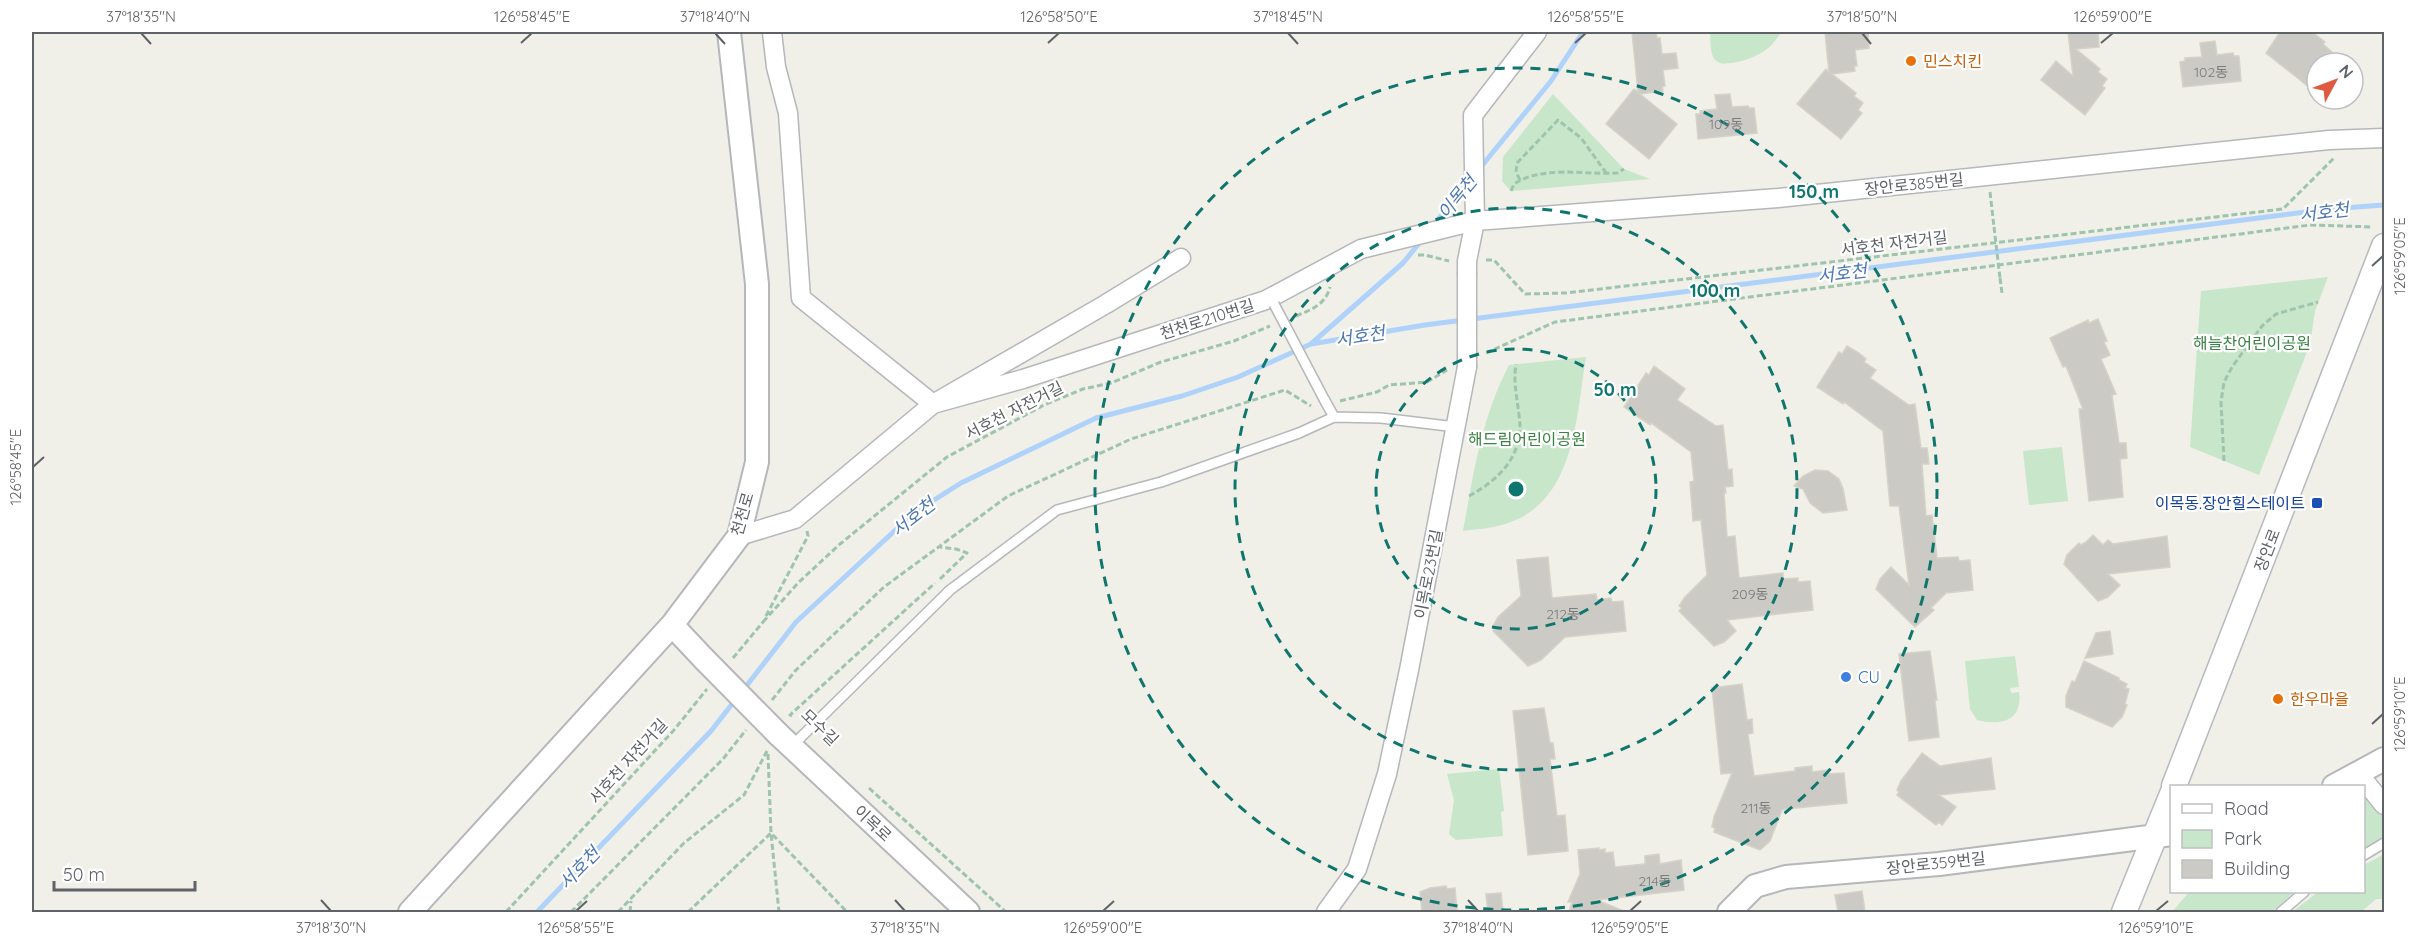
<svg xmlns="http://www.w3.org/2000/svg" width="2416" height="944" font-family="Quicksand,'Noto Sans KR',sans-serif">
<style>
.green{fill:#c7e6ca}
.lines{fill:none;stroke-linecap:round;stroke-linejoin:round}
.stream{stroke:#afd2fa;stroke-width:5}
.building{fill:#cccac4;stroke:#d5d2c7;stroke-width:1.5}
.service-casing{stroke:#b5b7bb;stroke-width:12}
.minor-casing{stroke:#b5b7bb;stroke-width:21}
.tertiary-casing{stroke:#b5b7bb;stroke-width:26}
.secondary-casing{stroke:#b6b9be;stroke-width:27}
.path{stroke:#9fc4ad;stroke-width:3;stroke-dasharray:6 3;stroke-linecap:butt}
.service{stroke:#fff;stroke-width:9}
.minor{stroke:#fff;stroke-width:18}
.tertiary{stroke:#fff;stroke-width:22}
.secondary{stroke:#fff;stroke-width:24}
.service-bridge-casing{stroke:#b5b7bb;stroke-width:12;stroke-linecap:butt}
.minor-bridge-casing{stroke:#b5b7bb;stroke-width:21;stroke-linecap:butt}
.tertiary-bridge-casing{stroke:#b5b7bb;stroke-width:26;stroke-linecap:butt}
.path-bridge{stroke:#9fc4ad;stroke-width:3;stroke-dasharray:6 3;stroke-linecap:butt}
.service-bridge{stroke:#fff;stroke-width:9}
.minor-bridge{stroke:#fff;stroke-width:18}
.tertiary-bridge{stroke:#fff;stroke-width:22}
.ticks{fill:none;stroke:#5f6267;stroke-width:2}
.ring{fill:none;stroke:#0f766e;stroke-width:3;stroke-dasharray:10 8}
.food-dot{fill:#e8710a;stroke:#fff;stroke-width:2}
.transit-dot{fill:#1a4fb4;stroke:#fff;stroke-width:2}
.shop-dot{fill:#3f7fe0;stroke:#fff;stroke-width:2}
.labels{text-anchor:middle;dominant-baseline:central;stroke-width:4.5;stroke-linejoin:round;paint-order:stroke}
.number-label{font-size:14px;fill:#7a7c7e}
.food-label{font-size:16px;fill:#c56008;stroke:#fff;text-anchor:start}
.street-label{font-size:16px;fill:#5f6267;stroke:#fff}
.park-label{font-size:16px;fill:#3b8245;stroke:#fff}
.transit-label{font-size:16px;fill:#164399;stroke:#fff;text-anchor:end}
.shop-label{font-size:16px;fill:#366cbe;stroke:#fff;text-anchor:start}
.water-label{font-size:18px;font-style:italic;fill:#4e77b4;stroke:#fff}
.centre{fill:#0f766e;stroke:#fff;stroke-width:3}
.ring-label{font-size:18px;text-anchor:middle;font-weight:bold;fill:#0f766e;stroke:#fff;stroke-width:4.5;stroke-linejoin:round;paint-order:stroke}
.neatline{fill:none;stroke:#5f6267;stroke-width:2}
.ticks-label{font-size:15px;text-anchor:middle;fill:#5f6267}
</style>
<rect width="100%" height="100%" fill="#f0efe8"/>
<!-- green -->
<path class="green" d="M1710,32H1781C1770,52 1753,59 1732,63C1727,63 1722,65 1718,62C1709,57 1711,41 1710,32Z
M1553,94L1624,169L1650,179L1511,191L1502,181L1503,157Z
M2328,277L2315,311L2310,344L2259,475L2190,447L2201,291Z
M1586,357C1576,416 1576,500 1508,523C1494,528 1478,529 1463,531C1474,472 1481,419 1509,365Z
M2062,447L2068,501L2029,505L2023,451Z
M2015,656L2019,687L2010,688L2011,693L2019,692C2023,721 2001,726 1977,720L1970,709L1965,661Z
M1499,769L1504,811L1501,812L1503,836L1456,840L1449,834L1454,800L1447,774Z
M2364,795L2369,796L2384,816V836L2364,848Z
M2384,854V899H2376L2361,912H2292L2318,892H2364V865Z
M2189,892H2294L2272,912H2172Z"/>
<g class="lines">
<!-- stream -->
<path class="stream" d="M1480,168L1551,81L1583,32
M1433,226L1468,182
M1312,343L1403,263L1421,241
M744,689L796,622L915,512L961,483L1096,418L1182,396L1238,377L1311,344L1425,325L2329,209L2384,205
M537,912L711,731L736,699"/>
</g>
<!-- building -->
<path class="building" d="M1632,32H1656L1657,38H1660L1662,54L1676,53L1678,68L1663,70L1665,86L1662,87L1663,91L1640,94L1677,124L1649,159L1606,124L1634,89L1638,92Z
M1825,32H1853V34L1868,32L1869,48L1855,50L1857,66H1854L1855,71L1832,74L1856,93L1854,96L1863,103L1858,110L1862,113L1841,139L1797,104L1826,69L1829,72Z
M2068,32H2098L2099,47L2076,49L2100,69L2098,72L2107,79L2102,86L2105,88L2085,115L2041,80L2056,61L2073,76Z
M2280,32H2312L2325,42L2323,44L2332,52L2323,63H2317V79L2310,88L2266,53Z
M2215,41L2217,55L2233,53L2234,56H2239L2241,81L2183,87L2180,62L2185,61V58L2202,57L2200,43Z
M1730,94L1732,107L1748,106L1749,108H1754L1757,133L1698,139L1696,114H1700V111L1717,109L1715,95Z
M2098,319L2107,341L2104,342L2110,355L2101,359L2116,394L2112,395L2119,443H2126L2127,458L2120,459L2123,497L2089,501L2079,409H2083L2066,366L2063,367L2050,338L2088,320L2089,323Z
M1847,346L1859,353L1866,359L1864,362L1876,370L1870,378L1909,405L1915,404L1921,448H1927L1929,464H1922L1926,516L1932,515L1937,558L1958,557L1959,561L1970,560L1973,590L1946,593L1931,608L1934,610L1915,627L1876,589L1880,579L1891,567L1909,585L1899,506H1890L1883,431L1844,402L1843,404L1817,387L1839,352L1842,354Z
M1654,366L1685,389L1677,400L1716,426L1723,425L1728,470L1732,469L1733,486L1725,487L1726,493H1724L1727,537L1735,536L1739,578L1783,573V579L1798,578V582L1810,581L1813,610L1727,620L1736,631L1724,642L1714,646L1679,611L1682,608L1679,606L1685,597L1707,575L1701,520L1693,521L1690,482L1694,481L1691,452L1651,423L1650,425L1624,407L1646,373L1649,375Z
M1815,470L1828,471L1839,479L1843,489L1847,510L1823,513L1810,503L1803,489L1794,486L1803,476Z
M2093,535L2103,545L2108,540L2113,544L2167,536L2170,567L2108,574L2120,585L2108,597L2098,601L2064,564L2067,555L2079,543L2081,545L2086,542Z
M1548,557L1552,598L1596,594L1597,600L1611,598L1612,602L1623,601L1626,631L1565,637L1541,660L1528,666L1493,631L1495,628L1493,626L1498,617L1521,596L1517,560Z
M2110,631L2113,654L2085,658L2096,633Z
M1930,651L1937,700H1935L1939,737L1909,741L1899,654Z
M2084,661L2119,678V680L2127,684L2125,688L2129,689L2125,704L2127,705L2122,717L2112,727L2066,707V696L2072,681L2075,682Z
M1742,684L1747,720L1752,719L1753,733L1748,734L1754,776L1795,771V768L1812,766V772L1827,770V774L1844,773L1847,803L1785,809L1782,810L1770,841L1760,850L1714,832L1715,828L1712,827L1714,817L1732,773L1721,774L1712,688Z
M1544,708L1550,743H1553L1555,759H1550L1557,816L1565,815L1568,851L1528,855L1513,711Z
M1922,753L1940,766L1991,758L1995,789L1939,795L1956,807L1942,825L1939,822L1936,825L1897,795L1899,792L1897,790L1901,781Z
M1599,848V850L1605,849V853L1613,852L1615,867L1645,864V856L1659,854L1660,864L1681,860L1684,890L1597,900L1626,912H1569L1572,902H1568L1580,874L1578,850Z
M1446,886L1447,889L1455,888L1457,912H1422L1420,892L1430,888Z
M1862,891L1865,912H1838L1835,895Z
M1501,893L1503,912H1488L1486,894Z"/>
<g class="lines">
<defs>
<path id="service" d="M1324,399L1334,417L1381,418L1456,427
M792,746L950,590L1057,510L1161,482L1299,433L1334,417
M2364,855L2384,843
M2281,912L2304,892"/>
<path id="minor" d="M772,32L776,67L788,113L801,298L933,404L1106,304L1181,258
M1467,273V261L1475,221L1473,115L1537,32
M739,536L795,519L933,404L1023,379L1266,300L1361,249L1475,221L1778,198L2329,140L2384,138
M2359,774L2384,805
M1326,912L1357,869L1387,774L1409,670L1467,367"/>
<path id="tertiary" d="M672,625L704,659
M778,734L968,912
M2334,786L2384,759
M410,912L672,625L739,536L757,462V284L729,32
M1729,912L1755,886L1786,877L1939,864L2172,834"/>
<path id="secondary" d="M2174,786L2384,246
M2124,912L2172,794"/>
</defs>
<!-- service casing -->
<use href="#service" class="service-casing"/>
<!-- minor casing -->
<use href="#minor" class="minor-casing"/>
<!-- tertiary casing -->
<use href="#tertiary" class="tertiary-casing"/>
<!-- secondary casing -->
<use href="#secondary" class="secondary-casing"/>
<!-- path -->
<path class="path" d="M1520,180L1516,172L1517,163L1558,120L1581,138L1607,174
M1511,191L1514,184C1543,165 1584,175 1617,173L1624,169
M1990,192L1994,227
M1418,255H1425L1449,261
M1486,260H1494L1525,294L1566,293L2283,209L2335,157
M2000,278L2002,293
M1296,316C1311,310 1326,304 1330,287
M1486,353L1555,322L2310,225L2373,227
M1340,401L1377,392L1389,385L1427,382L1447,370
M2224,461L2221,402L2224,382L2232,367L2262,326L2276,314L2318,302
M1469,496C1501,479 1525,453 1519,415C1517,397 1513,382 1516,364
M940,579L967,553L956,549L940,547
M766,616L808,536L807,531
M763,622L799,582L840,544L947,457L1044,405L1083,389L1111,383L1161,362L1234,341L1270,326
M733,658L763,622
M772,700L796,670L884,587L1008,496L1131,439L1285,390L1311,406
M792,716L790,715L935,583
M768,754L771,833L779,912
M869,788L1006,912
M506,912L674,730L707,689
M571,912L723,759L746,730
M618,912L684,843L744,795L767,751
M630,912L631,901
M688,912L771,833L847,912"/>
<!-- service -->
<use href="#service" class="service"/>
<!-- minor -->
<use href="#minor" class="minor"/>
<!-- tertiary -->
<use href="#tertiary" class="tertiary"/>
<!-- secondary -->
<use href="#secondary" class="secondary"/>
<defs>
<path id="service-bridge" d="M1274,304L1324,399"/>
<path id="minor-bridge" d="M1467,367V273"/>
<path id="tertiary-bridge" d="M704,659L778,734"/>
</defs>
<!-- service-bridge casing -->
<use href="#service-bridge" class="service-bridge-casing"/>
<!-- minor-bridge casing -->
<use href="#minor-bridge" class="minor-bridge-casing"/>
<!-- tertiary-bridge casing -->
<use href="#tertiary-bridge" class="tertiary-bridge-casing"/>
<!-- path-bridge -->
<path class="path-bridge" d="M1994,227L2000,278"/>
<!-- service-bridge -->
<use href="#service-bridge" class="service-bridge"/>
<!-- minor-bridge -->
<use href="#minor-bridge" class="minor-bridge"/>
<!-- tertiary-bridge -->
<use href="#tertiary-bridge" class="tertiary-bridge"/>
</g>
<!-- ticks -->
<path class="ticks" d="M141,33L151,44M715,33L725,44M1288,33L1298,44M1862,33L1871,44M521,43L532,33M1048,43L1059,33M1575,43L1586,33M2101,43L2113,33M2372,266L2383,256M33,467L44,457M2372,724L2383,714M321,900L331,911M895,900L905,911M1468,900L1478,911M576,911L587,901M1103,911L1114,901M1630,911L1641,901M2156,911L2168,901"/>
<!-- distance rings -->
<g class="ring">
<circle cx="1516" cy="489" r="140"/>
<circle cx="1516" cy="489" r="281"/>
<circle cx="1516" cy="489" r="421"/>
</g>
<!-- markers -->
<g class="food-dot">
<circle cx="1911" cy="61" r="6"/>
<circle cx="2278" cy="699" r="6"/>
</g>
<rect class="transit-dot" x="2311" y="497" width="12" height="12" rx="3"/>
<circle class="shop-dot" cx="1846" cy="677" r="6"/>
<g class="labels">
<!-- number labels -->
<g class="number-label">
<text x="2211" y="72">102동</text>
<text x="1726" y="124">109동</text>
<text x="1750" y="594">209동</text>
<text x="1563" y="614">212동</text>
<text x="1756" y="808">211동</text>
<text x="1655" y="881">214동</text>
</g>
<!-- food labels -->
<g class="food-label">
<text x="1923" y="61">민스치킨</text>
<text x="2290" y="699">한우마을</text>
</g>
<!-- street labels -->
<g class="street-label">
<text transform="translate(1914 184) rotate(-6)">장안로385번길</text>
<text transform="translate(1894 243) rotate(-7)">서호천 자전거길</text>
<text transform="translate(1207 319) rotate(-18)">천천로210번길</text>
<text transform="translate(1014 410) rotate(-27)">서호천 자전거길</text>
<text transform="translate(742 514) rotate(-74)">천천로</text>
<text transform="translate(2267 550) rotate(-69)">장안로</text>
<text transform="translate(1428 574) rotate(-79)">이목로23번길</text>
<text transform="translate(820 727) rotate(44)">모수길</text>
<text transform="translate(628 761) rotate(-48)">서호천 자전거길</text>
<text transform="translate(873 823) rotate(43)">이목로</text>
<text transform="translate(1936 863) rotate(-6)">장안로359번길</text>
</g>
<!-- park labels -->
<g class="park-label">
<text x="2252" y="343">해늘찬어린이공원</text>
<text x="1527" y="439">해드림어린이공원</text>
</g>
<!-- transit labels -->
<g class="transit-label">
<text x="2305" y="503">이목동.장안힐스테이트</text>
</g>
<!-- shop labels -->
<g class="shop-label">
<text x="1858" y="677">CU</text>
</g>
<!-- water labels -->
<g class="water-label">
<text transform="translate(1457 197) rotate(-51)">이목천</text>
<text transform="translate(2324 212) rotate(-7)">서호천</text>
<text transform="translate(1842 273) rotate(-7)">서호천</text>
<text transform="translate(1360 336) rotate(-9)">서호천</text>
<text transform="translate(913 517) rotate(-38)">서호천</text>
<text transform="translate(579 868) rotate(-46)">서호천</text>
</g>
</g>
<circle cx="1516" cy="489" r="9" class="centre"/>
<g class="ring-label">
<text x="1814" y="198">150 m</text>
<text x="1715" y="297">100 m</text>
<text x="1615" y="396">50 m</text>
</g>
<!-- border -->
<rect width="2416" height="944" fill="none" stroke="#ffffff" stroke-width="66"/>
<!-- legend -->
<rect x="2170" y="785" width="195" height="108" fill="#ffffff" stroke="#bfc0c2" stroke-width="1.5"/>
<rect x="2182" y="804" width="30" height="9" fill="#ffffff" stroke="#bfc0c2" stroke-width="1.5"/>
<text x="2224" y="815" font-size="18" fill="#5f6267">Road</text>
<rect x="2182" y="830" width="30" height="18" fill="#c7e6ca" stroke="#bfc0c2" stroke-width="1.5"/>
<text x="2224" y="845" font-size="18" fill="#5f6267">Park</text>
<rect x="2182" y="860" width="30" height="18" fill="#cccac4" stroke="#bfc0c2" stroke-width="1.5"/>
<text x="2224" y="875" font-size="18" fill="#5f6267">Building</text>
<!-- north arrow -->
<g transform="translate(2335 81) rotate(49)"><circle r="28" fill="#ffffff" stroke="#bfc0c2" stroke-width="1.5"/>
<path d="M0-4.5L10 22L0 15L-10 22Z" fill="#de5b40"/>
<text y="-9" font-size="16" font-weight="bold" text-anchor="middle" fill="#5f6267">N</text>
</g>
<!-- scale -->
<path d="M54 881v9h141v-9" fill="none" stroke="#5f6267" stroke-width="3"/>
<text x="63" y="881" font-size="18" fill="#5f6267" stroke="#ffffff" stroke-width="4.5" paint-order="stroke">50 m</text>
<rect x="33" y="33" width="2350" height="878" class="neatline"/>
<g class="ticks-label">
<text x="141" y="22">37°18'35"N</text>
<text x="532" y="22">126°58'45"E</text>
<text x="715" y="22">37°18'40"N</text>
<text x="1059" y="22">126°58'50"E</text>
<text x="1288" y="22">37°18'45"N</text>
<text x="1586" y="22">126°58'55"E</text>
<text x="1862" y="22">37°18'50"N</text>
<text x="2113" y="22">126°59'00"E</text>
<text transform="translate(2400 256) rotate(-90)" y="5">126°59'05"E</text>
<text transform="translate(16 467) rotate(-90)" y="5">126°58'45"E</text>
<text transform="translate(2400 714) rotate(-90)" y="5">126°59'10"E</text>
<text x="331" y="933">37°18'30"N</text>
<text x="576" y="933">126°58'55"E</text>
<text x="905" y="933">37°18'35"N</text>
<text x="1103" y="933">126°59'00"E</text>
<text x="1478" y="933">37°18'40"N</text>
<text x="1630" y="933">126°59'05"E</text>
<text x="2156" y="933">126°59'10"E</text>
</g>
</svg>
